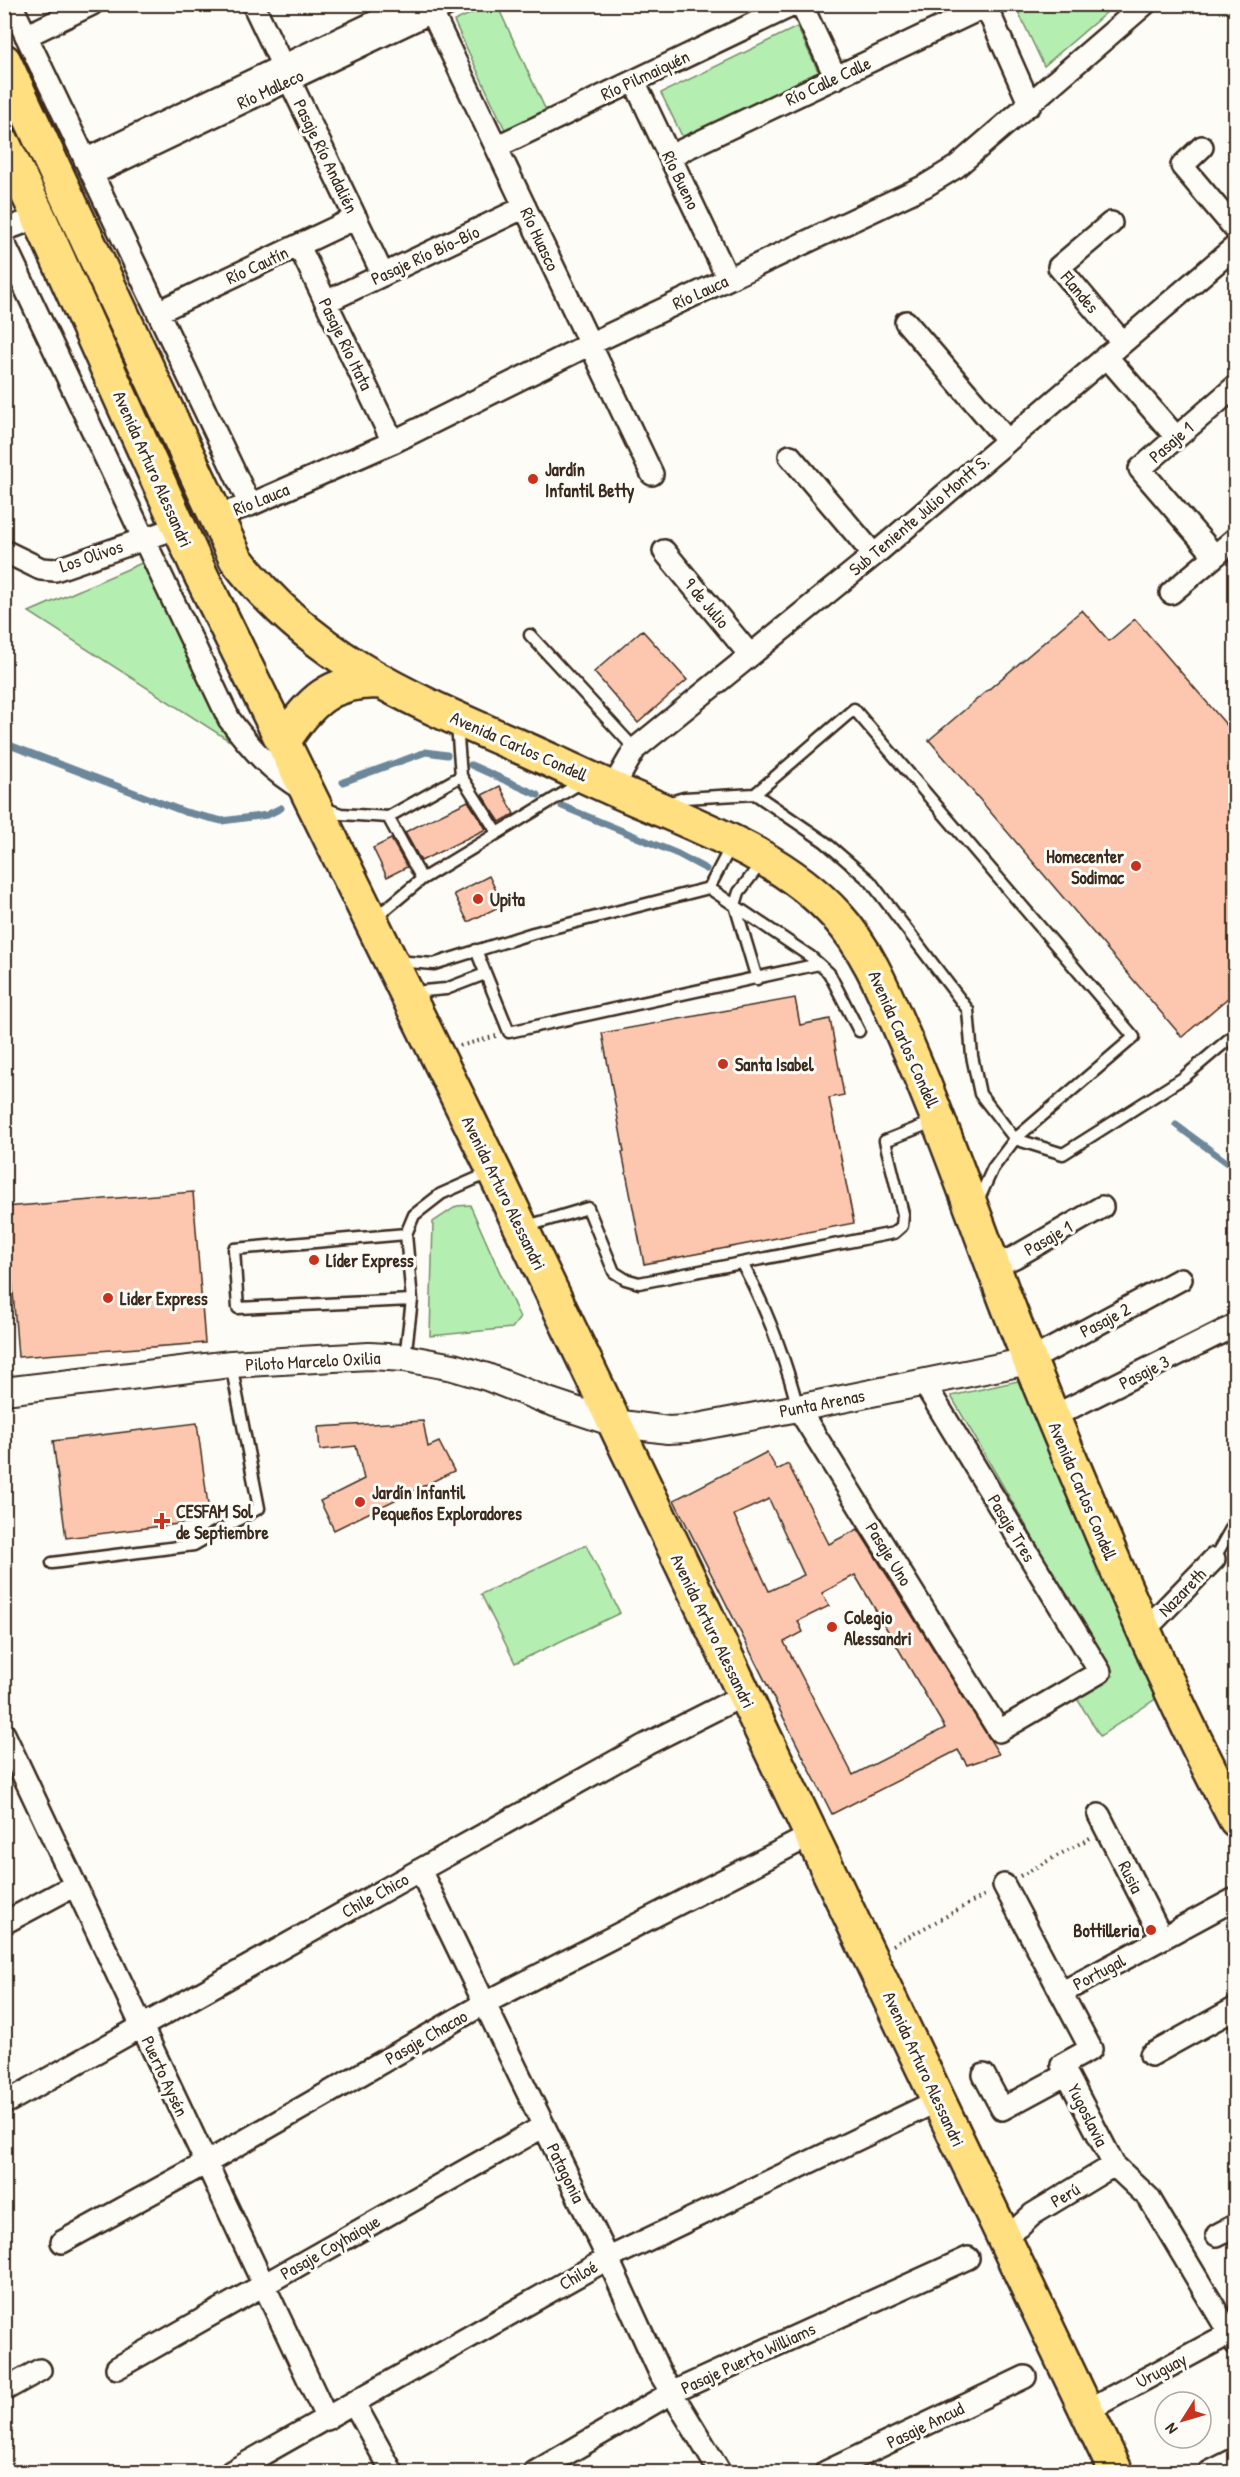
<svg xmlns="http://www.w3.org/2000/svg" width="1240" height="2477" font-family="'Patrick Hand',sans-serif">
<style>
.green{fill:#b4eeb1;stroke:#788c68;stroke-width:1.5}
.lines{fill:none;stroke-linecap:round;stroke-linejoin:round}
.stream{stroke:#6d879a;stroke-width:7}
.building{fill:#fcc7ae;stroke:#3b2a1e;stroke-width:1.5;fill-rule:evenodd}
.service-casing{stroke:#3b2a1e;stroke-width:15}
.minor-casing{stroke:#3b2a1e;stroke-width:26}
.tertiary-casing{stroke:#3b2a1e;stroke-width:30}
.primary-casing{stroke:#3b2a1e;stroke-width:38}
.path{stroke:#3b2a1e;stroke-width:4;stroke-dasharray:1.5 4.5;stroke-linecap:butt}
.service{stroke:#fdfcf7;stroke-width:10}
.minor{stroke:#fdfcf7;stroke-width:21}
.tertiary{stroke:#fdfcf7;stroke-width:26}
.primary{stroke:#ffdf80;stroke-width:33}
.poi-dot{fill:#c8321e;stroke:#fdfcf7;stroke-width:2}
.labels{text-anchor:middle;dominant-baseline:central;stroke-width:6;stroke-linejoin:round;paint-order:stroke}
.street-label{font-size:18px;fill:#3b2a1e;stroke:#fdfcf7}
.poi-label{font-size:18px;font-weight:bold;fill:#3b2a1e;stroke:#fdfcf7;text-anchor:start}
</style>
<rect width="100%" height="100%" fill="#fdfcf7"/>
<filter id="ink" filterUnits="userSpaceOnUse"><feTurbulence type="fractalNoise" baseFrequency=".0167" numOctaves="2"/><feDisplacementMap in="SourceGraphic" scale="12" xChannelSelector="R" yChannelSelector="G"/><feConvolveMatrix kernelMatrix="1 2 1 2 8 2 1 2 1" color-interpolation-filters="sRGB"/></filter>
<g filter="url(#ink)">
<!-- green -->
<path class="green" d="M490,5H497L549,117L508,136L454,21Z
M1015,5H1115L1044,66Z
M797,27L820,75L684,140L661,93Z
M144,562L228,740L29,612Z
M470,1205L520,1318L512,1328L430,1336L433,1222L457,1206Z
M1027,1379L1157,1698L1100,1736L1076,1697L1113,1676L951,1396Z
M586,1545L620,1613L515,1663L481,1594Z"/>
<g class="lines">
<!-- stream -->
<path class="stream" d="M4,743L185,812L222,821L267,815L281,808
M471,765L538,795
M343,782L426,752L447,755
M562,806L678,854L706,869
M1176,1125L1236,1169"/>
</g>
<!-- building -->
<path class="building" d="M1082,610L1109,641L1135,619L1236,736V991L1182,1037L929,740Z
M642,630L687,680L638,723L594,672Z
M500,786L514,814L500,822L482,795Z
M468,801L486,829L421,861L405,832Z
M391,839L407,867L387,877L373,848Z
M489,876L503,905L468,922L454,894Z
M795,998L800,1025L830,1019L844,1095L829,1098L854,1223L644,1264L622,1152H624L602,1033Z
M193,1192L205,1343L18,1357L10,1252H4V1207Z
M423,1421L428,1447L439,1442L454,1471L334,1530L320,1501L364,1479L356,1446L320,1450L318,1427Z
M197,1423L210,1520L66,1538L53,1441Z
M767,1452L777,1470L788,1464L829,1544L858,1529L999,1754L967,1765L958,1750L832,1814L674,1500ZM769,1499L804,1575L769,1591L734,1515ZM855,1575L945,1728L853,1775L784,1642L803,1632L798,1621L829,1606L822,1593Z"/>
<g class="lines">
<defs>
<path id="service" d="M530,635L635,749
M457,725L461,776L497,832
M755,794L825,842L870,881L968,1010L972,1056L980,1094L1015,1139L1063,1154L1183,1078L1236,1033
M667,803L684,798L755,794L854,709L1134,1037L1015,1139L993,1168L977,1203
M324,808L341,814L388,817L461,776
M388,817L422,879
M709,888L731,846
M373,916L386,909L422,879L582,782
M476,950L509,1032L819,964
M395,961L434,964L533,933L709,888L811,957L829,973L859,1031
M757,979L735,905L739,892L762,862
M413,997L424,991L446,989L485,974
M524,1227L588,1208L614,1272L625,1279L639,1283L894,1233L902,1226L903,1214L885,1141L935,1121
M406,1234L234,1249L238,1308L412,1300
M742,1263C766,1308 785,1358 798,1408
M405,1358L412,1300L406,1234L414,1215L441,1194L491,1172
M1214,1559L1236,1520
M52,1563L194,1545L259,1508L231,1364"/>
<path id="minor" d="M11,4L250,505
M253,4L383,275
M428,4L652,474
M801,4L836,78
M985,4L1030,105
M26,36L92,4
M634,81L728,279
M496,147L795,4
M1202,147L1182,166L1236,230
M670,156L986,6
M85,160L413,4
M92,174L448,4
M1111,223L1059,267L1122,342
M4,230L39,217
M4,243L229,719C253,751 270,770 305,791
M299,246L393,442
M326,302L525,207
M158,312L356,218
M906,322L1007,440
M1106,356L1176,437
M1236,386L1140,469L1215,556L1236,538
M790,456L874,555
M216,516L250,505L393,442L590,344L925,186L956,167L1145,4
M4,551L41,569L55,570L179,527
M664,551L750,655
M1171,593L1215,556
M612,789L635,749L874,555L1236,246
M993,1267L1015,1257L1102,1207
M1029,1361L1181,1279
M798,1408L999,1731L1100,1672L924,1383
M1052,1417L1236,1325
M1143,1632L1214,1559
M4,1734L327,2419
M1099,1815L1162,1938
M420,1870L602,2246L661,2375L720,2472
M1004,1885L1091,2049L1062,2065L1114,2165L1149,2198L1236,2344
M4,1923L75,1885
M1061,1993L1233,1900
M1151,2055L1236,2008
M984,2075L1002,2109L1067,2074
M9,2101L420,1870L647,1744L744,1695
M1019,2227L1033,2214L1114,2165
M1217,2235L1236,2225
M62,2242L206,2163L485,2003L796,1843
M117,2368L544,2126
M4,2390L40,2370
M354,2403L392,2472
M1086,2411L1236,2330
M231,2472L607,2259L937,2101
M535,2472L671,2393L968,2258
M826,2472L1025,2377
M1210,2472L1236,2459"/>
<path id="tertiary" d="M4,1391L231,1364L369,1356L405,1358L453,1367L487,1377L548,1401L614,1423L668,1430L687,1429L798,1408L1029,1361"/>
<path id="primary" d="M4,61L236,559C311,657 406,697 516,745C560,764 604,786 648,804C715,833 787,861 837,916C868,950 885,994 903,1035C941,1121 972,1210 1005,1298C1035,1377 1069,1456 1102,1534C1143,1631 1186,1727 1236,1820
M4,145L39,217L199,571L494,1171L1116,2472
M283,742C309,702 331,679 381,682"/>
</defs>
<!-- service casing -->
<use href="#service" class="service-casing"/>
<!-- minor casing -->
<use href="#minor" class="minor-casing"/>
<!-- tertiary casing -->
<use href="#tertiary" class="tertiary-casing"/>
<!-- primary casing -->
<use href="#primary" class="primary-casing"/>
<!-- path -->
<path class="path" d="M460,1046L496,1036
M1020,1876L1090,1838
M893,1945L987,1894"/>
<!-- service -->
<use href="#service" class="service"/>
<!-- minor -->
<use href="#minor" class="minor"/>
<!-- tertiary -->
<use href="#tertiary" class="tertiary"/>
<!-- primary -->
<use href="#primary" class="primary"/>
</g>
</g>
<!-- markers -->
<g class="poi-dot">
<circle cx="533" cy="479" r="6"/>
<circle cx="1136" cy="866" r="6"/>
<circle cx="478" cy="899" r="6"/>
<circle cx="723" cy="1064" r="6"/>
<circle cx="314" cy="1260" r="6"/>
<circle cx="108" cy="1298" r="6"/>
<circle cx="360" cy="1502" r="6"/>
<path d="M159 1512h6v6h6v6h-6v6h-6v-6h-6v-6h6z"/>
<circle cx="832" cy="1627" r="6"/>
<circle cx="1151" cy="1930" r="6"/>
</g>
<g class="labels">
<!-- street labels -->
<g class="street-label">
<text transform="translate(645 75) rotate(-25)">Río Pilmaiquén</text>
<text transform="translate(828 81) rotate(-25)">Río Calle Calle</text>
<text transform="translate(270 89) rotate(-25)">Río Malleco</text>
<text transform="translate(326 156) rotate(64)">Pasaje Río Andalién</text>
<text transform="translate(681 180) rotate(64)">Río Bueno</text>
<text transform="translate(540 239) rotate(65)">Río Huasco</text>
<text transform="translate(425 255) rotate(-25)">Pasaje Río Bío-Bío</text>
<text transform="translate(257 265) rotate(-25)">Río Cautín</text>
<text transform="translate(700 292) rotate(-25)">Río Lauca</text>
<text transform="translate(1080 292) rotate(50)">Flandes</text>
<text transform="translate(346 344) rotate(64)">Pasaje Río Itata</text>
<text transform="translate(1171 442) rotate(-41)">Pasaje 1</text>
<text transform="translate(153 469) rotate(66)">Avenida Arturo Alessandri</text>
<text transform="translate(261 499) rotate(-22)">Río Lauca</text>
<text transform="translate(919 515) rotate(-40)">Sub Teniente Julio Montt S.</text>
<text transform="translate(91 556) rotate(-19)">Los Olivos</text>
<text transform="translate(707 603) rotate(50)">9 de Julio</text>
<text transform="translate(519 746) rotate(24)">Avenida Carlos Condell</text>
<text transform="translate(904 1039) rotate(66)">Avenida Carlos Condell</text>
<text transform="translate(504 1193) rotate(64)">Avenida Arturo Alessandri</text>
<text transform="translate(1048 1238) rotate(-30)">Pasaje 1</text>
<text transform="translate(1105 1320) rotate(-28)">Pasaje 2</text>
<text transform="translate(313 1361) rotate(-3)">Piloto Marcelo Oxilia</text>
<text transform="translate(1144 1372) rotate(-27)">Pasaje 3</text>
<text transform="translate(822 1403) rotate(-11)">Punta Arenas</text>
<text transform="translate(1083 1491) rotate(67)">Avenida Carlos Condell</text>
<text transform="translate(1012 1528) rotate(59)">Pasaje Tres</text>
<text transform="translate(889 1554) rotate(58)">Pasaje Uno</text>
<text transform="translate(1182 1592) rotate(-46)">Nazareth</text>
<text transform="translate(713 1631) rotate(64)">Avenida Arturo Alessandri</text>
<text transform="translate(1131 1877) rotate(63)">Rusia</text>
<text transform="translate(375 1895) rotate(-29)">Chile Chico</text>
<text transform="translate(1099 1972) rotate(-28)">Portugal</text>
<text transform="translate(426 2037) rotate(-30)">Pasaje Chacao</text>
<text transform="translate(924 2069) rotate(65)">Avenida Arturo Alessandri</text>
<text transform="translate(165 2076) rotate(65)">Puerto Aysén</text>
<text transform="translate(1088 2115) rotate(63)">Yugoslavia</text>
<text transform="translate(566 2173) rotate(64)">Patagonia</text>
<text transform="translate(1065 2195) rotate(-31)">Perú</text>
<text transform="translate(330 2247) rotate(-30)">Pasaje Coyhaique</text>
<text transform="translate(578 2275) rotate(-30)">Chiloé</text>
<text transform="translate(748 2358) rotate(-25)">Pasaje Puerto Williams</text>
<text transform="translate(1161 2370) rotate(-28)">Uruguay</text>
<text transform="translate(925 2425) rotate(-26)">Pasaje Ancud</text>
</g>
<!-- poi labels -->
<g class="poi-label">
<text x="545" y="469">Jardín<tspan x="545" dy="21">Infantil Betty</tspan></text>
<text x="1124" y="856" text-anchor="end">Homecenter<tspan x="1124" dy="21">Sodimac</tspan></text>
<text x="490" y="899">Upita</text>
<text x="735" y="1064">Santa Isabel</text>
<text x="326" y="1260">Líder Express</text>
<text x="120" y="1298">Lider Express</text>
<text x="372" y="1492">Jardín Infantil<tspan x="372" dy="21">Pequeños Exploradores</tspan></text>
<text x="176" y="1511">CESFAM Sol<tspan x="176" dy="21">de Septiembre</tspan></text>
<text x="844" y="1617">Colegio<tspan x="844" dy="21">Alessandri</tspan></text>
<text x="1139" y="1930" text-anchor="end">Bottilleria</text>
</g>
</g>
<!-- margin -->
<rect width="1240" height="2477" fill="none" stroke="#fdfcf7" stroke-width="24"/>
<rect x="12" y="12" width="1216" height="2453" fill="none" stroke="#3b2a1e" stroke-width="2" filter="url(#ink)"/>
<!-- north arrow -->
<g transform="translate(1183 2420) rotate(233)"><circle r="28" fill="#fdfcf7" stroke="#afa8a0" stroke-width="1.5"/>
<path d="M0-4.5L10 22L0 15L-10 22Z" fill="#c8321e"/>
<text y="-9" font-size="16" font-weight="bold" text-anchor="middle" fill="#3b2a1e">N</text>
</g>
</svg>
